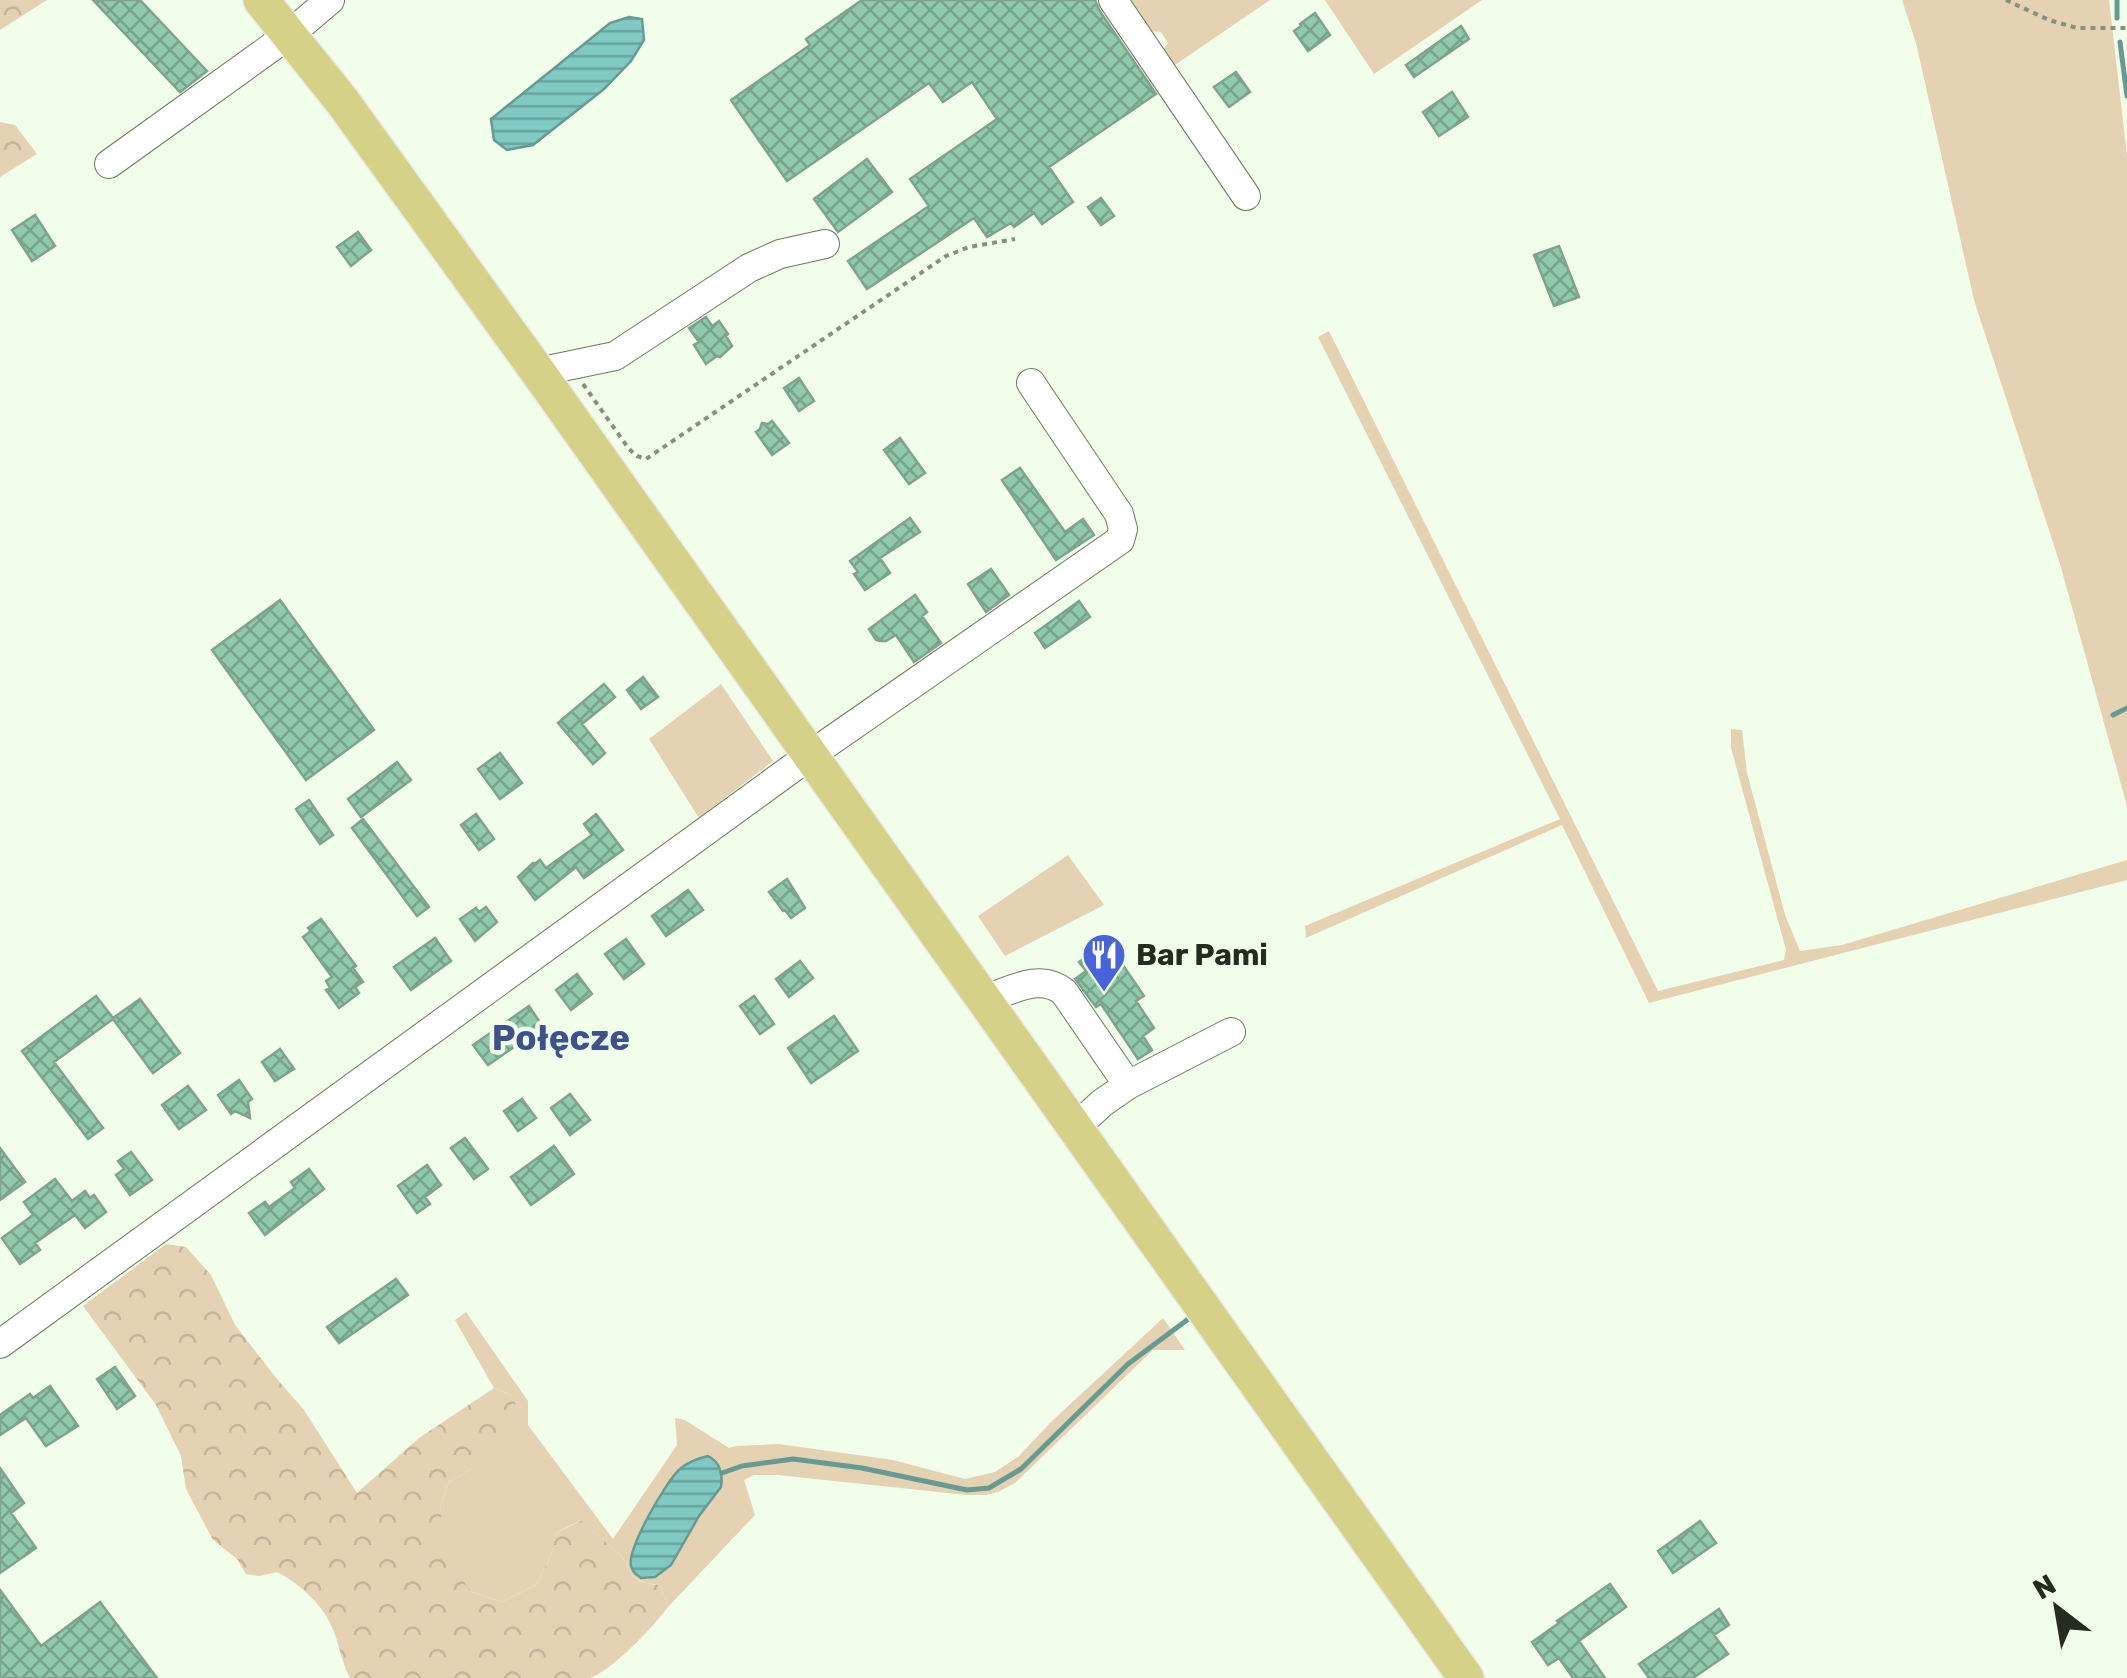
<svg xmlns="http://www.w3.org/2000/svg" width="2127" height="1678" font-family="Rubik,sans-serif">
<style>
.green{fill:#e5d2b3}
.forest{fill:url(#forest-crowns)}
.water{fill:url(#water-rules);stroke:#659b92;stroke-width:2.5}
.lines{fill:none;stroke-linecap:round;stroke-linejoin:round}
.stream{stroke:#659b92;stroke-width:5}
.building{fill:url(#building-cross-hatch);stroke:#80a390;stroke-width:2.5}
.minor-casing{stroke:#697b5f;stroke-width:30}
.major-casing{stroke:#e9eae9;stroke-width:38}
.path{stroke:#869080;stroke-width:4;stroke-dasharray:5 5;stroke-linecap:butt}
.minor{stroke:#fff;stroke-width:28}
.major{stroke:#d5d187;stroke-width:35}
.labels{text-anchor:middle;dominant-baseline:central;stroke-width:9;stroke-linejoin:round;paint-order:stroke}
.poi-label{font-size:30px;font-weight:bold;fill:#242c20;stroke:#f1feea;text-anchor:start}
.quarter-label{font-size:35px;font-weight:bold;fill:#3f518c;stroke:#f1feea}
</style>
<defs>
<pattern id="forest-crowns" width="20" height="18" patternUnits="userSpaceOnUse" patternTransform="scale(2.5)"><rect width="20" height="18" fill="#e5d2b3"/><path d="M2 6a3 3 0 1 1 6 0M12 15a3 3 0 1 1 6 0" fill="none" stroke="#c4b49a"/></pattern>
<pattern id="water-rules" width="6" height="5" patternUnits="userSpaceOnUse" patternTransform="scale(2.5)"><rect width="6" height="5" fill="#81cac3"/><path d="M0 2.5h6" fill="none" stroke="#69a49e"/></pattern>
<pattern id="building-cross-hatch" width="8" height="8" patternUnits="userSpaceOnUse" patternTransform="scale(2.5)"><rect width="8" height="8" fill="#90caab"/><path d="M0 0l8 8M0 8l8-8" fill="none" stroke="#75a48b"/></pattern>
</defs>
<rect width="100%" height="100%" fill="#f1feea"/>
<!-- green -->
<path class="green" d="M1126,0H1270L1172,67L1161,52L1168,43L1161,32L1148,31Z
M1325,0H1482L1374,74Z
M1902,0H2109L2127,155V806L2060,564L1974,300L1916,43Z
M1329,331L1658,991L1784,960L1786,950L1731,748V729L1742,730L1747,773L1785,915L1800,951L1842,945L2127,860V880L1649,1003L1562,825L1306,938L1305,926L1560,819L1318,337Z
M721,684L773,761L699,818L649,739Z
M1068,855L1104,905L1005,956L978,916Z
M466,1312L528,1401V1425L613,1539L677,1445L675,1418L685,1420L729,1448L736,1446L779,1444L893,1460L965,1479L995,1472L1019,1456L1050,1423L1163,1318L1185,1350H1153L1015,1483L998,1492L986,1495H966L778,1475H754L744,1480L755,1515L668,1607L660,1585C621,1580 638,1572 618,1553C606,1541 593,1532 581,1520L556,1533L551,1555L536,1585L502,1602L472,1592L448,1563L440,1507L448,1483L471,1469L513,1396L494,1388L455,1320Z"/>
<!-- forest -->
<path class="forest" d="M0,0H47L0,30Z
M0,122L15,125L37,154L0,177Z
M166,1244L186,1247L211,1275L235,1325L277,1379L304,1410L357,1493L419,1438L494,1388L513,1396L519,1416L504,1440L471,1469L448,1483L440,1507L449,1563L472,1592L502,1602L536,1585L551,1555L556,1533L582,1520C593,1532 606,1541 618,1553C638,1572 621,1581 660,1585L668,1607C652,1628 614,1669 590,1678H350C340,1659 339,1640 330,1623C320,1602 297,1582 277,1572L259,1576L246,1574L237,1559L213,1540L186,1489L181,1456L156,1405L83,1306Z"/>
<!-- water -->
<path class="water" d="M629,17L642,19L644,40L631,61L604,89L533,145L507,150L494,140L491,119L610,23Z
M708,1456C720,1462 723,1473 721,1487L699,1516L671,1565L655,1577L641,1578C636,1574 633,1573 631,1566C627,1549 666,1481 680,1469C687,1463 699,1458 708,1456Z"/>
<g class="lines">
<!-- stream -->
<path class="stream" d="M2117,0V18
M2120,42L2127,96
M2113,715L2127,708
M722,1473L742,1466L793,1459L862,1468L967,1490L989,1488L1021,1469L1128,1364L1191,1317"/>
</g>
<!-- building -->
<path class="building" d="M93,0H140L207,71L180,92Z
M862,0H1095L1099,10L1156,94L1049,167L1073,202L1042,224L1034,213L1014,227L1011,223L987,237L974,218L867,289L848,261L929,206L910,179L997,119L972,82L943,102L929,83L787,181L731,100L810,45L806,39Z
M1315,13L1330,35L1308,51L1294,31L1301,26L1300,24Z
M1461,26L1469,39L1414,77L1406,65Z
M1236,72L1250,92L1229,107L1214,87Z
M1452,92L1468,117L1439,136L1423,112Z
M867,159L892,192L838,232L814,199Z
M1101,198L1114,216L1101,225L1088,207Z
M35,215L55,246L32,261L12,230Z
M358,232L371,250L351,266L337,247Z
M1559,246L1579,297L1554,306L1534,255Z
M706,317L712,326L719,321L728,334L726,336L732,346L720,357L717,356L706,364L694,345L699,342L689,328Z
M799,378L814,401L799,411L784,388Z
M772,421L789,443L772,455L756,432L760,429L762,423L768,424Z
M900,438L925,473L909,484L884,450Z
M1020,468L1065,532L1083,519L1094,535L1056,560L1002,480Z
M910,518L920,532L880,558L890,573L865,590L854,574L858,572L850,561Z
M991,569L1009,595L986,612L968,584Z
M915,595L927,612L922,616L941,643L914,662L896,635L886,641H880L876,640L869,629Z
M280,600L374,730L306,780L212,650Z
M1079,601L1090,617L1045,648L1035,633Z
M643,677L658,697L641,709L627,690Z
M604,684L615,697L582,724L605,753L593,764L558,723Z
M500,753L522,783L500,799L478,769Z
M397,762L411,780L361,817L348,799Z
M309,800L333,835L320,844L296,809Z
M476,814L494,839L479,850L461,825Z
M596,814L623,850L584,878L576,867L535,900L518,877L533,863L534,864L540,860L546,868L592,835L584,824Z
M363,819L429,907L417,916L352,828Z
M787,879L805,908L791,918L785,910L783,911L769,892Z
M688,890L703,910L666,936L652,916Z
M486,907L497,922L475,941L460,919L476,908L479,912Z
M321,919L356,966L353,968L363,982L355,987L359,993L339,1008L326,990L330,988L326,981L332,977L303,937L311,931L308,928Z
M435,938L451,961L411,990L394,967Z
M626,939L644,964L624,979L605,954Z
M1107,942L1144,996L1136,1001L1154,1028L1143,1036L1152,1050L1138,1059L1101,1004L1096,1007L1075,979L1086,971L1079,962Z
M800,961L813,978L789,997L776,979Z
M577,974L592,994L571,1010L556,990Z
M96,996L113,1018L140,999L180,1053L153,1073L113,1019L54,1062L103,1128L88,1139L22,1051Z
M754,996L774,1024L760,1034L740,1006Z
M529,1006L543,1027L488,1065L473,1045Z
M834,1016L858,1051L811,1083L788,1048Z
M280,1049L294,1069L275,1081L262,1062Z
M239,1080L252,1099L248,1102L250,1118L235,1111L231,1114L218,1095Z
M188,1086L206,1110L179,1129L162,1105Z
M570,1094L590,1120L570,1135L551,1108Z
M522,1099L536,1118L518,1131L504,1111Z
M465,1138L488,1169L474,1179L451,1148Z
M554,1146L574,1174L531,1205L511,1177Z
M0,1148L25,1182L0,1200Z
M131,1152L152,1180L130,1195L116,1175L124,1169L118,1161Z
M427,1165L441,1185L425,1197L430,1204L417,1213L398,1186Z
M309,1169L324,1189L265,1235L249,1213L265,1202L269,1207L295,1188L291,1182Z
M55,1179L72,1201L85,1191L90,1198L94,1195L106,1212L85,1228L75,1215L35,1243L40,1250L20,1264L2,1238L33,1215L24,1202Z
M396,1279L408,1295L339,1343L327,1327Z
M115,1367L135,1396L117,1409L97,1379Z
M50,1386L78,1426L46,1446L26,1418L0,1435V1415L30,1394L33,1398Z
M0,1468L24,1503L11,1513L36,1548L0,1573Z
M1700,1521L1716,1543L1673,1573L1658,1551Z
M1610,1584L1626,1607L1579,1641L1605,1678H1573L1559,1658L1548,1665L1532,1642L1559,1623L1557,1621Z
M0,1590L41,1646L100,1602L157,1678H0Z
M1719,1609L1729,1625L1714,1635L1728,1654L1693,1678H1649L1639,1664Z"/>
<g class="lines">
<defs>
<path id="minor" d="M1113,0L1246,196
M109,164L290,34L330,0
M538,372L615,356L749,268L780,254L825,244
M984,1000C1010,991 1040,972 1064,992L1128,1085L1102,1103L1075,1128
M1128,1085L1231,1032
M0,1344L809,756L1120,540L1123,529L1119,514L1031,383"/>
<path id="major" d="M261,0L342,101L538,372L1466,1678"/>
</defs>
<!-- minor casing -->
<use href="#minor" class="minor-casing"/>
<!-- major casing -->
<use href="#major" class="major-casing"/>
<!-- path -->
<path class="path" d="M2006,0L2049,20L2077,28H2127
M583,384L629,449L637,456L646,459L946,256L969,247L1015,239"/>
<!-- minor -->
<use href="#minor" class="minor"/>
<!-- major -->
<use href="#major" class="major"/>
</g>
<!-- icons -->
<defs>
<symbol id="restaurant-pin" viewBox="-11 -11 22 30"><path d="M0 17L-7.5 6A9.5 9.5 0 1 1 7.5 6Z" fill="#4964d8" stroke="#f1feea"/><path d="M-5-6h1v4h1v-4h1v4h1v-4h1v5L-1.5 .5V6h-2V.5L-5-1ZM5-6V6H3V1.5H1.5Q1.5-4 5-6Z" fill="#fff"/></symbol>
</defs>
<g fill-rule="evenodd">
<use href="#restaurant-pin" x="1079" y="930" width="50" height="68"/>
</g>
<g class="labels">
<!-- poi labels -->
<g class="poi-label">
<text x="1136" y="955">Bar Pami</text>
</g>
<!-- quarter labels -->
<g class="quarter-label">
<text x="561" y="1038">Połęcze</text>
</g>
</g>
<!-- north arrow -->
<g transform="translate(2057 1608) rotate(329)" stroke="#f1feea" stroke-width="8" paint-order="stroke">
<path d="M0-8L18 38L0 25L-18 38Z" fill="#242c20"/>
<text y="-15" font-size="28" font-weight="bold" text-anchor="middle" fill="#242c20">N</text>
</g>
</svg>
